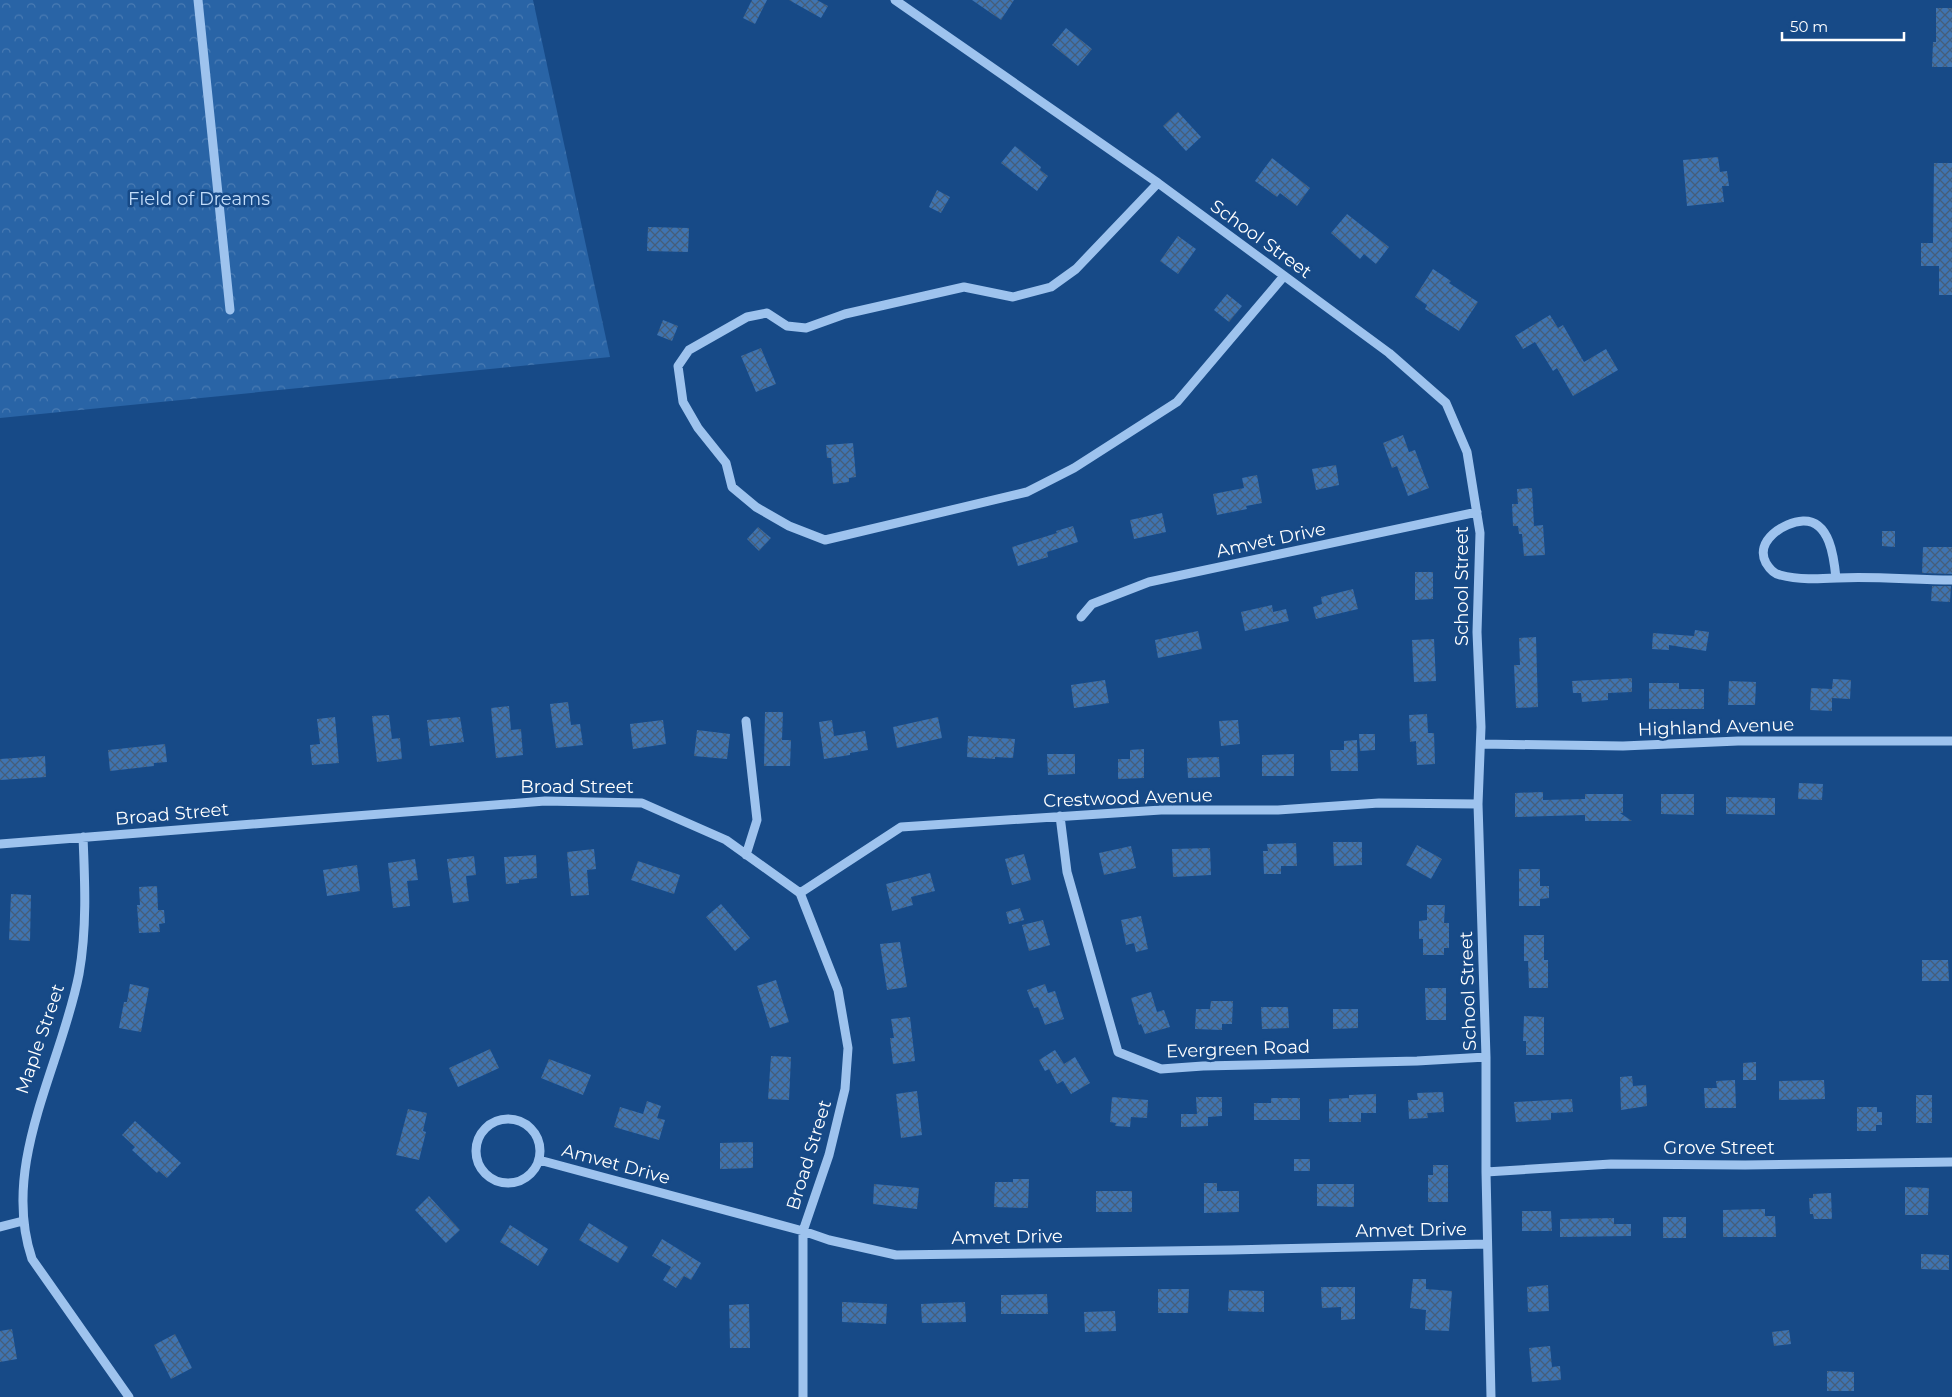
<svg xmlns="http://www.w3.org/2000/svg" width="1952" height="1397" font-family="Montserrat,sans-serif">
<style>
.park{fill:url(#park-crowns)}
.building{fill:url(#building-cross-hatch)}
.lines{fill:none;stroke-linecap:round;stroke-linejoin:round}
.minor{stroke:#9ec3ee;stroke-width:9}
.labels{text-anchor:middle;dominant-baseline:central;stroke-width:5;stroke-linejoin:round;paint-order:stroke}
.park-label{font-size:18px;fill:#c3ddfa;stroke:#174a87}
.street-label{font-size:18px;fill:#fff;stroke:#174a87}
</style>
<defs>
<pattern id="park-crowns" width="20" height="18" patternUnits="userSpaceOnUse" patternTransform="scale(1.25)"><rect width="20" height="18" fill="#2964a6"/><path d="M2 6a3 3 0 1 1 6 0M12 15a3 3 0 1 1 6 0" fill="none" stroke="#497bb3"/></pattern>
<pattern id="building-cross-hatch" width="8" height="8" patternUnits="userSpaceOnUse" patternTransform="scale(1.25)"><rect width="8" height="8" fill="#3f74b1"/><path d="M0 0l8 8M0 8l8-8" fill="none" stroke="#465e79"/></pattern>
</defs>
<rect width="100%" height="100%" fill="#174a87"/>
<!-- park -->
<path class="park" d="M0,0H533L610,357L0,418Z"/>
<!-- building -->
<path class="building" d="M752,0H767L755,24L743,18Z
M789,0H817L828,6L821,18Z
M972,0H1014L1001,20Z
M1936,8H1952V67H1932L1933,42H1936Z
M1066,28L1092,49L1078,66L1052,45Z
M1178,112L1201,137L1186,151L1163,126Z
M1015,146L1041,167L1040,170L1048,176L1037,191L1001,163Z
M1718,157L1720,172L1727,171L1729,186H1722L1724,202L1687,206L1683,160Z
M1272,158L1310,188L1297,206L1280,193L1277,197L1255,181Z
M1934,163H1952V295H1939V266H1921V243H1933Z
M937,190L950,197L941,213L929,207Z
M1347,214L1389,247L1376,264L1364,254L1360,259L1331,233Z
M648,227L689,228L688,252L647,251Z
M1178,236L1196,249L1178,274L1160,261Z
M1433,269L1451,281L1449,283L1478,302L1459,331L1425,309L1427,305L1415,297Z
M1227,294L1242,306L1229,322L1214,310Z
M1550,315L1558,328L1563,325L1584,362L1606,349L1618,370L1573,396L1557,368L1553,371L1535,342L1523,349L1515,336Z
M663,320L678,326L672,341L657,335Z
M761,348L776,384L756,392L741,356Z
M1403,435L1409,452L1415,450L1429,488L1408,496L1397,466L1392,468L1383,443Z
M853,443L856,477L849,478V482L833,484L831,458H827L826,445Z
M1336,465L1339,485L1316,490L1312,469Z
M1257,475L1262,503L1246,506L1247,509L1217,515L1213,494L1244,488L1242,478Z
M1532,488L1534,526L1543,525L1545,555L1524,556L1522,534H1519L1518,526H1513L1512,504H1518L1517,489Z
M1162,513L1166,532L1134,539L1130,520Z
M1073,526L1078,542L1047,552L1048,557L1018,566L1012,547L1057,533L1056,531Z
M758,527L771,538L759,551L747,539Z
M1882,531H1895V547L1882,546Z
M1923,547H1952V574L1922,573Z
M1415,572H1433V599L1415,600Z
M1932,586H1951L1950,602L1931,601Z
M1353,589L1358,609L1316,619L1313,607L1322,604L1321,597Z
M1272,605L1273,612L1286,609L1289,621L1245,631L1241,612Z
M1695,630L1709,632L1706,651L1669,645V650L1652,649L1653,633L1694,636Z
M1198,631L1202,649L1158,658L1155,640Z
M1536,637L1538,707L1516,708L1514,665H1520L1519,638Z
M1434,639L1436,681L1414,682L1412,640Z
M1632,678V692L1608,693V700L1582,702L1581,693H1573L1572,681Z
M1833,679L1851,680L1850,699L1832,698V711L1810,710L1811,688L1832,689Z
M1105,680L1109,703L1074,708L1071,685Z
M1729,681L1756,682L1755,705H1728Z
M1649,683H1679V689H1704V709H1649Z
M568,702L571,725L580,724L583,745L556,748L550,704Z
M509,706L511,730L521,729L523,755L496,758L491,708Z
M765,712H783L782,740H791L790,766H764Z
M1427,714L1428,733H1434L1435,764L1417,765L1416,741L1410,742L1409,715Z
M389,715L392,739L400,738L402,759L377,762L372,716Z
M335,717L339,763L312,765L310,745L320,744L317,719Z
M460,717L464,742L430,746L427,720Z
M938,717L942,738L897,748L893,727Z
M663,720L666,744L633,749L630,724Z
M832,720L834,736L865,731L868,750L850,753V755L824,759L819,722Z
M1238,720L1240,744L1221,746L1219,721Z
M697,730L730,734L727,759L694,756Z
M1359,734H1375V750L1360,751Z
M968,736L1015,739L1013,758L995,757V759L967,757Z
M1357,740L1358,771H1331L1330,750H1344V741Z
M165,744L167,762L154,763V766L110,771L108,750Z
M1144,749V778L1118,779V759H1130V750Z
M1047,754H1075V774L1048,775Z
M1294,754V776H1262V755Z
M45,756L46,777L0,780V759Z
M1219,757L1220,777L1188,778L1187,758Z
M1799,783L1823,784L1822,800L1798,799Z
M1543,792V800L1585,799V794H1623V813H1620L1632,821H1585V815L1515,817V793Z
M1661,794H1694V815L1661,814Z
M1726,797L1775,798V815L1726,814Z
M1333,842H1362V865L1334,866Z
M1296,843L1297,866H1281V874H1264L1263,851H1268L1267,844Z
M1417,845L1442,859L1431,879L1406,865Z
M1131,846L1136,868L1104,875L1099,853Z
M1210,848L1211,875L1173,877L1172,849Z
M594,849L596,869L587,870L589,895L571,896L567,852Z
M1024,854L1031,880L1012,885L1005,859Z
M536,855L537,878L519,880V883L506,884L504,857Z
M474,856L476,875L466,876L469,901L453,903L447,859Z
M415,859L418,880L407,881L410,906L393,908L388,863Z
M638,861L680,875L674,894L631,880Z
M357,865L360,891L327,896L323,870Z
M1519,869H1540V886H1549V898L1540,899V906H1519Z
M930,873L935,891L911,897L913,905L892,911L886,884Z
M157,886L158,910H164L165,923L159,924L160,932L139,933L137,905H140L139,887Z
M11,894L31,895L30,941L9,940Z
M721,904L750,938L735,951L706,917Z
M1427,905H1445L1444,923H1449V948H1444V955H1423V939H1419V921L1427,920Z
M1020,908L1024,920L1009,924L1006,912Z
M1141,916L1148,949L1136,952L1134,943L1126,945L1121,920Z
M1043,920L1050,945L1029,951L1022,925Z
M1524,935H1544V960H1548V988H1529L1528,961H1524Z
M900,942L907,987L887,990L880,944Z
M1922,960H1948L1949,981H1922Z
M776,980L789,1022L770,1028L757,986Z
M130,984L149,988L141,1032L119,1028L124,1002H127Z
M1045,984L1048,993L1055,991L1064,1019L1045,1025L1038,1007L1034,1008L1027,990Z
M1425,988H1446V1020H1426Z
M1151,992L1157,1012L1164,1010L1170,1027L1145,1034L1141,1024L1139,1025L1131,998Z
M1211,1001H1233L1232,1024H1222V1030L1195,1029L1196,1009H1210Z
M1261,1007H1288L1289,1028L1262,1029Z
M1333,1009H1358V1028L1333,1029Z
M1524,1016L1544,1017V1055H1526V1041H1523Z
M910,1017L915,1061L893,1064L890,1038H894L891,1019Z
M490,1049L499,1068L458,1087L449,1068Z
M1055,1050L1064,1064L1075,1057L1090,1083L1071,1094L1063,1081L1057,1084L1049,1069L1045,1071L1039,1060Z
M771,1056L791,1057L789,1100L768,1099Z
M549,1059L591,1075L583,1095L541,1078Z
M1756,1062V1080H1743V1063Z
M1632,1076L1633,1086L1646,1085L1647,1106L1621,1110L1620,1077Z
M1735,1080L1736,1108H1705L1704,1088H1717L1716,1081Z
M1824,1080L1825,1099L1779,1100V1081Z
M917,1091L922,1135L901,1138L896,1094Z
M1443,1092L1444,1112L1427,1113L1428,1118L1409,1119L1408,1100H1418L1417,1093Z
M1376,1094V1113H1361V1122H1329V1099L1349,1098V1095Z
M1916,1095H1932V1123H1916Z
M1112,1097L1148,1100L1147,1118L1131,1117L1130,1127L1115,1126L1116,1123L1110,1122Z
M1196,1097H1222V1116L1208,1117V1126L1181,1127V1114H1197Z
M1271,1098H1300V1120H1254V1103H1271Z
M1572,1099L1573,1112L1551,1113V1120L1516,1122L1514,1102Z
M647,1101L661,1106L657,1118L665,1120L659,1140L614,1127L620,1107L643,1114Z
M1857,1107H1877V1112H1882V1125H1876V1131H1857Z
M408,1109L427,1113L423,1131L426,1132L419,1160L396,1155Z
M135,1121L181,1163L167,1178L159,1171L157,1173L132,1150L135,1147L122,1135Z
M753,1142V1168L720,1169V1143Z
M1294,1159H1310V1171H1294Z
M1433,1165H1448V1202H1428V1175H1433Z
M1013,1179H1029L1028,1208L994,1207L995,1182H1013Z
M1204,1183H1217V1191H1239V1212L1204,1213Z
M874,1184L919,1188L917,1209L873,1204Z
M1317,1184H1354V1207L1317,1206Z
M1905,1187L1929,1188L1928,1215H1905Z
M1096,1191H1132V1212H1096Z
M1831,1193L1832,1219H1814L1813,1214H1810L1809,1198H1813V1194Z
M429,1196L460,1230L446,1243L415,1210Z
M1765,1209V1216H1775L1776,1237H1723V1210Z
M1522,1211H1551L1552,1231H1522Z
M1663,1217H1686V1238H1663Z
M1614,1218V1224H1631V1236L1560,1237V1219Z
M589,1223L628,1247L618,1263L579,1240Z
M510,1225L548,1249L538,1266L500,1242Z
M662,1239L701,1263L691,1280L684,1276L676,1288L663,1280L671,1267L652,1256Z
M1921,1254L1949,1255V1270L1921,1269Z
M1413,1279H1426V1289L1452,1291L1449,1331L1425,1330L1426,1310L1410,1308Z
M1548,1285L1549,1311L1528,1312L1527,1287Z
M1321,1287H1355V1319L1341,1320V1307L1322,1308Z
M1158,1289H1189L1188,1313H1158Z
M1229,1290L1264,1291V1312L1228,1311Z
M1047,1294L1048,1314H1001V1295Z
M842,1302L887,1304L886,1324L842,1322Z
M965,1302L966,1322L922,1323L921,1304Z
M749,1304L750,1348H730L729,1305Z
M1115,1311L1116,1331L1085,1332L1084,1312Z
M12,1329L17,1359L0,1362V1331Z
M1789,1330L1791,1344L1774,1346L1772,1332Z
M175,1334L192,1368L171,1379L154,1345Z
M1550,1346L1552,1367L1560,1366L1561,1380L1532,1382L1529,1348Z
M1827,1371L1854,1372V1391H1827Z"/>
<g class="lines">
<!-- minor -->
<path class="minor" d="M198,0L230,310
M895,0L1158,183L1389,353L1446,403L1467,452L1480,533L1477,632L1481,727L1478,804L1486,1057V1172L1491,1397
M1158,183L1076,269L1051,287L1013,297L964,287L845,314L806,328L787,326L767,313L747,317L689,350L678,366L683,402L698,428L726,463L732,487L756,507L789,526L825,540L1027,492L1074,468L1177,402L1284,276
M1836,578C1834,558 1830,520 1803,521C1784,522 1754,541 1766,563C1769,568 1774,574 1780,575C1799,580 1818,579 1837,578C1875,576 1914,580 1952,580
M1081,617L1092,604L1149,582L1477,512
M746,721L757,820L746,855
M1481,744L1623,746L1738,741H1952
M1060,816L1067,872L1118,1052L1161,1069L1203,1066L1417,1061L1486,1057
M83,837C85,883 87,929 79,974C61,1067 0,1164 32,1259L129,1397
M0,844L545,801L642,803L726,840L800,893L838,990L848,1048L845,1089L829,1155L803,1231V1397
M800,893L901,827L1161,810H1278L1379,803L1478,804
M476 1151a32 32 0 1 1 64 0a32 32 0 1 1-64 0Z
M539,1160L803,1231L829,1240L896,1255L1231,1250L1487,1244
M1486,1172L1611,1164L1745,1165L1952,1162
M0,1227L19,1222"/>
</g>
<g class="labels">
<!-- park labels -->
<g class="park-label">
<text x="199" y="199">Field of Dreams</text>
</g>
<!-- street labels -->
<g class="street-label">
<text transform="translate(1261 239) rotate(36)">School Street</text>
<text transform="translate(1271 540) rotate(-12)">Amvet Drive</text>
<text transform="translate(1462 586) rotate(-90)">School Street</text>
<text transform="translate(1716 727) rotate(-2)">Highland Avenue</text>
<text x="577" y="787">Broad Street</text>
<text transform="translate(1128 798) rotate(-2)">Crestwood Avenue</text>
<text transform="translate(172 814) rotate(-5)">Broad Street</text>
<text transform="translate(1468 991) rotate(-92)">School Street</text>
<text transform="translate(40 1039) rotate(-71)">Maple Street</text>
<text transform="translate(1238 1049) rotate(-2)">Evergreen Road</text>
<text x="1719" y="1148">Grove Street</text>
<text transform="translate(809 1155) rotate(-73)">Broad Street</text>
<text transform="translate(616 1164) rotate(15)">Amvet Drive</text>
<text transform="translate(1411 1230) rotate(-1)">Amvet Drive</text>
<text transform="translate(1007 1237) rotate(-1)">Amvet Drive</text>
</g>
</g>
<!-- scale -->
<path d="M1782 32v8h122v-8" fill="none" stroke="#ffffff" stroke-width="2.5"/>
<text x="1790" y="32" font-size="15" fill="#ffffff" stroke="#174a87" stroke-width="4" paint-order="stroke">50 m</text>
</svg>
